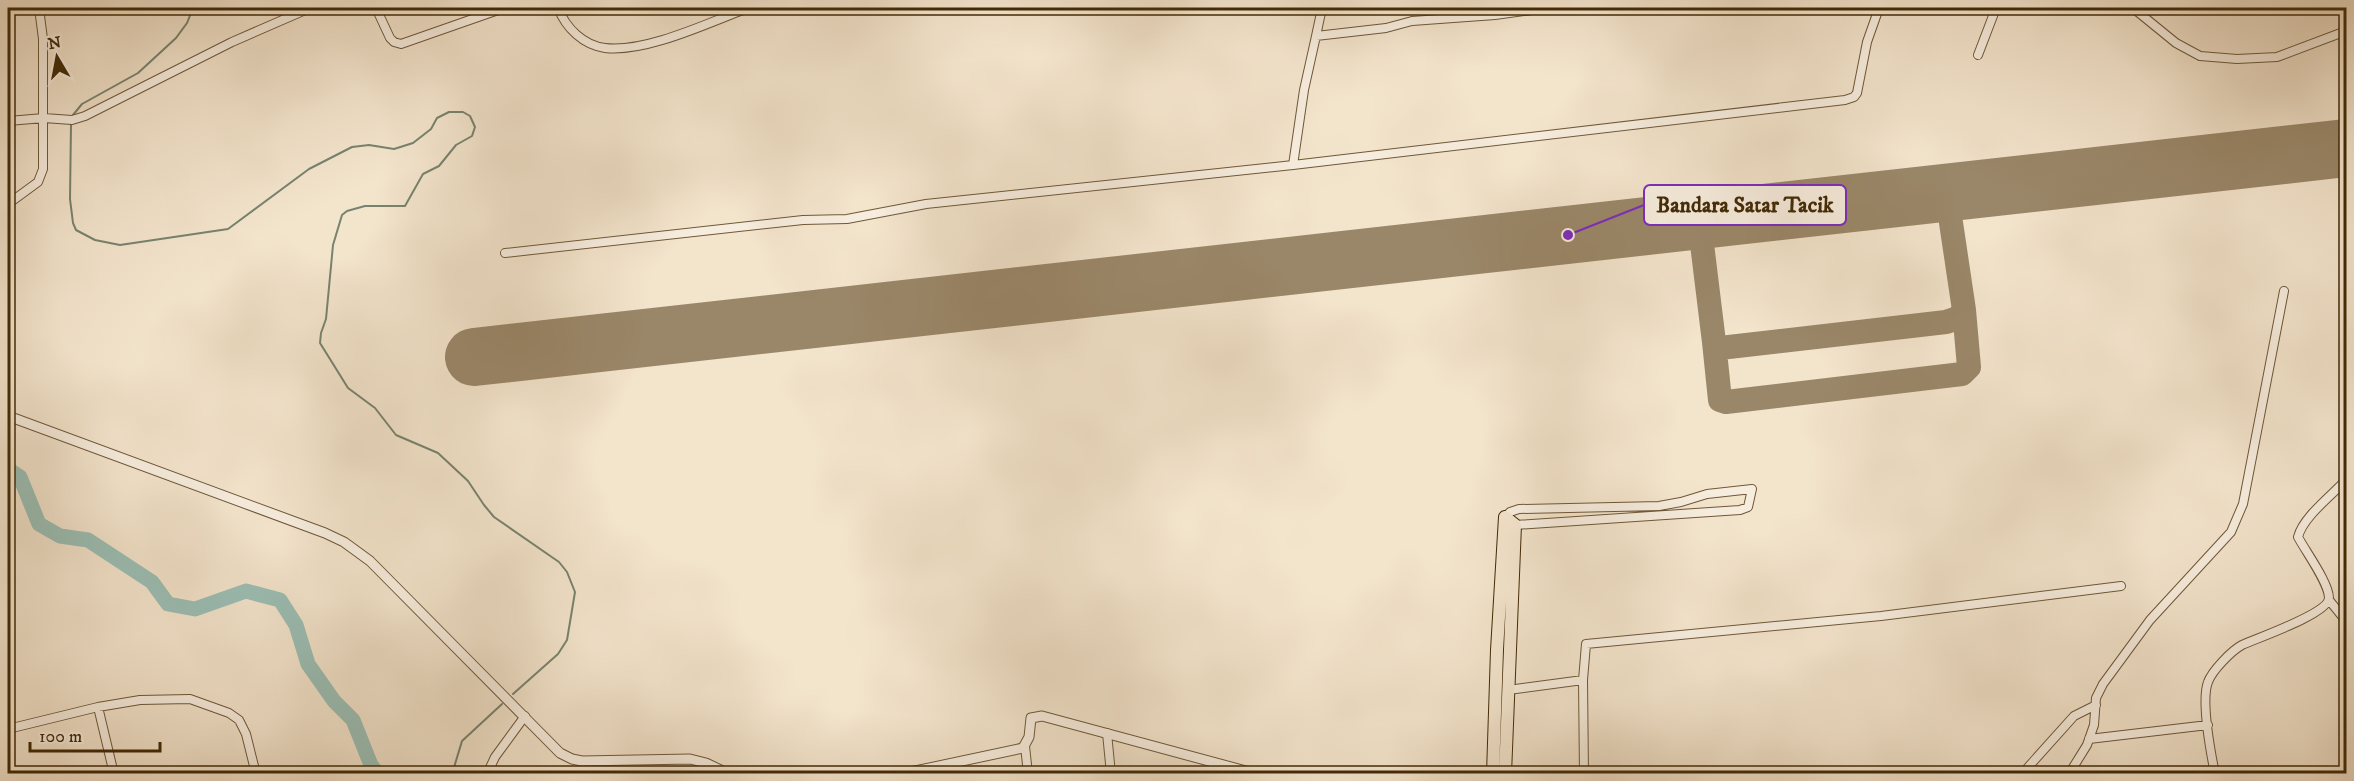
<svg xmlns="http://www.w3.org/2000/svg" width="2354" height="781" font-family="'IM FELL DW Pica',serif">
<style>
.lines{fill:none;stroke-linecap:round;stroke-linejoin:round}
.stream{stroke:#77836f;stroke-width:2}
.river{stroke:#9bbfb5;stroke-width:15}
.taxiway{stroke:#9a8769;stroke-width:24}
.runway{stroke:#9a8769;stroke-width:58}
.minor-casing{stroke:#6e5838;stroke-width:10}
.tertiary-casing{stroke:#6e5838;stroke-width:11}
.trunk-casing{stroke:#412a06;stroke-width:14}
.minor{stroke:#f7edde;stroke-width:8}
.tertiary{stroke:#f7edde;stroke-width:9}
.trunk{stroke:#f3e4cc;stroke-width:12}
.leader{fill:none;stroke:#7b2cbf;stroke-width:2}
.callout-dot{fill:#7b2cbf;stroke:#f7edde;stroke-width:2}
.callout{fill:#f7edde;stroke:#7b2cbf;stroke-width:2}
.callout-label{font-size:22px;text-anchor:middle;font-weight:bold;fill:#412a06}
</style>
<rect width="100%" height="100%" fill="#f3e4cc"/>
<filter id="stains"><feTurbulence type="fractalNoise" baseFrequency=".00333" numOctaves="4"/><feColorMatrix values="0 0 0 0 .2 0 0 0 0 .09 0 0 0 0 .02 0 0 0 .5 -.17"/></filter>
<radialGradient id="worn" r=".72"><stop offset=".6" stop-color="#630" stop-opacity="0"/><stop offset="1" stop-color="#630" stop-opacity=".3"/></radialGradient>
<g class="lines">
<!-- stream -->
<path class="stream" d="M73,115L82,104L138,73L176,38L187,23L193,8
M71,124L70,199L73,223L76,230L95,240L120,245L228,229L309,169L352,147L369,145L394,149L413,143L431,129L437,118L449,112H463L470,116L475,127L472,136L456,145L439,166L423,174L405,206H365L347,211L342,215L333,245L326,319L321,333L320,343L348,388L375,408L396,435L438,453L468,481L484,505L494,517L559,562L567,572L575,592L567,640L558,654L513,694
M452,774L462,741L502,704"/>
<!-- river -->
<path class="river" d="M8,469L20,477L39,524L60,536L88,540L152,582L168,604L195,609L246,591L280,600L296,625L308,664L334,701L353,720L371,765L378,774"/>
<!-- taxiway -->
<path class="taxiway" d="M1924,195L1942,203L1950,216
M1671,223L1690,228L1702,244
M1964,310L1969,367L1962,374L1726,402L1720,400L1714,342L1720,348L1946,322L1958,318Z
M1964,310L1950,216L1956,200L1972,190
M1714,342L1702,244L1709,228L1725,217"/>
<!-- runway -->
<path class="runway" d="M474,357L2346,148"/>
<defs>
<path id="minor" d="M376,8L390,38L394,42L401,44L504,8
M558,8C566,28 583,45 605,48C646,53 710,22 748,8
M1322,8L1316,36L1386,28L1412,21L1495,15L1547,8
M2133,8L2176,43L2200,56L2237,59L2277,57L2346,31
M1978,55L1996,8
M8,121L44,118L72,120L85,116L232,42L310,8
M1293,165L1304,90L1316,36
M8,204L38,182L43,169V39L39,8
M505,253L803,220L847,219L926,204L1293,165L1845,100L1854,97L1857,93L1867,42L1879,8
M1505,517L1510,512L1519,509L1659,506L1681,502L1707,494L1752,489L1748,507L1740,510L1515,525
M2329,600L2346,621
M1508,690L1583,680
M98,707L114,774
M8,729L98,707L140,700L190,699L229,713L239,720L246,734L256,774
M1107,733L1111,774
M2089,739L2208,725
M1025,746L1028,774
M487,774L495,757L525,716
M1584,774L1583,680L1586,644L1881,616L2121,586
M2022,774L2074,716L2096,705
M2069,774L2087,745L2094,725L2096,698L2103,684L2150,620L2231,532L2243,504L2284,291
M2215,774C2211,754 2201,700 2208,682C2212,671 2231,651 2242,645C2257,638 2328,614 2329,598C2329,583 2306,552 2298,537C2303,517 2332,495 2346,480"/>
<path id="tertiary" d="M8,416L325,533L344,542L370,561L560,753L572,759L582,761L690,759L706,763L729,774
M901,774L1023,748L1029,737L1031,718L1042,716L1257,774"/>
<path id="trunk" d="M1493,774L1497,650L1505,517
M1505,774L1515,525L1505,517"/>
</defs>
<!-- minor casing -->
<use href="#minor" class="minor-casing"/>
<!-- tertiary casing -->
<use href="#tertiary" class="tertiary-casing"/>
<!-- trunk casing -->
<use href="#trunk" class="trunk-casing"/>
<!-- minor -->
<use href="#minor" class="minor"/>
<!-- tertiary -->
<use href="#tertiary" class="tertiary"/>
<!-- trunk -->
<use href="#trunk" class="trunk"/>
</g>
<!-- callouts -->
<path class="leader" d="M1568 235L1644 205"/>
<circle class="callout-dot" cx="1568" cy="235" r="6"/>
<rect class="callout" x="1644" y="185" width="202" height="40" rx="6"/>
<g class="callout-label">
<text x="1745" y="212">Bandara Satar Tacik</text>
</g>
<!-- margin -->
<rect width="2354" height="781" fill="none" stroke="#f3e4cc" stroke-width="30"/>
<rect x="9" y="9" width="2336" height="763" fill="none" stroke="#412a06" stroke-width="3"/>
<rect x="15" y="15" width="2324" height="751" fill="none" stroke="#412a06" stroke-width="1.5"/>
<!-- north arrow -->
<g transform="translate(57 57) rotate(350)" stroke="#f7edde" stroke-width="4.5" paint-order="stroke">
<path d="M0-4.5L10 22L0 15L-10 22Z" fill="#412a06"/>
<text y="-9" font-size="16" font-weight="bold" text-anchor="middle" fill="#412a06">N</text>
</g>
<!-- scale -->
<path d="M30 742v9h130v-9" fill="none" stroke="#412a06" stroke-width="3"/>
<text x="39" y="742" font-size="18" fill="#412a06" stroke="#f7edde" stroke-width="4.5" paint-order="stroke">100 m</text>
<rect width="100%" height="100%" filter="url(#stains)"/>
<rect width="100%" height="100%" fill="url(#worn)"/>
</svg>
